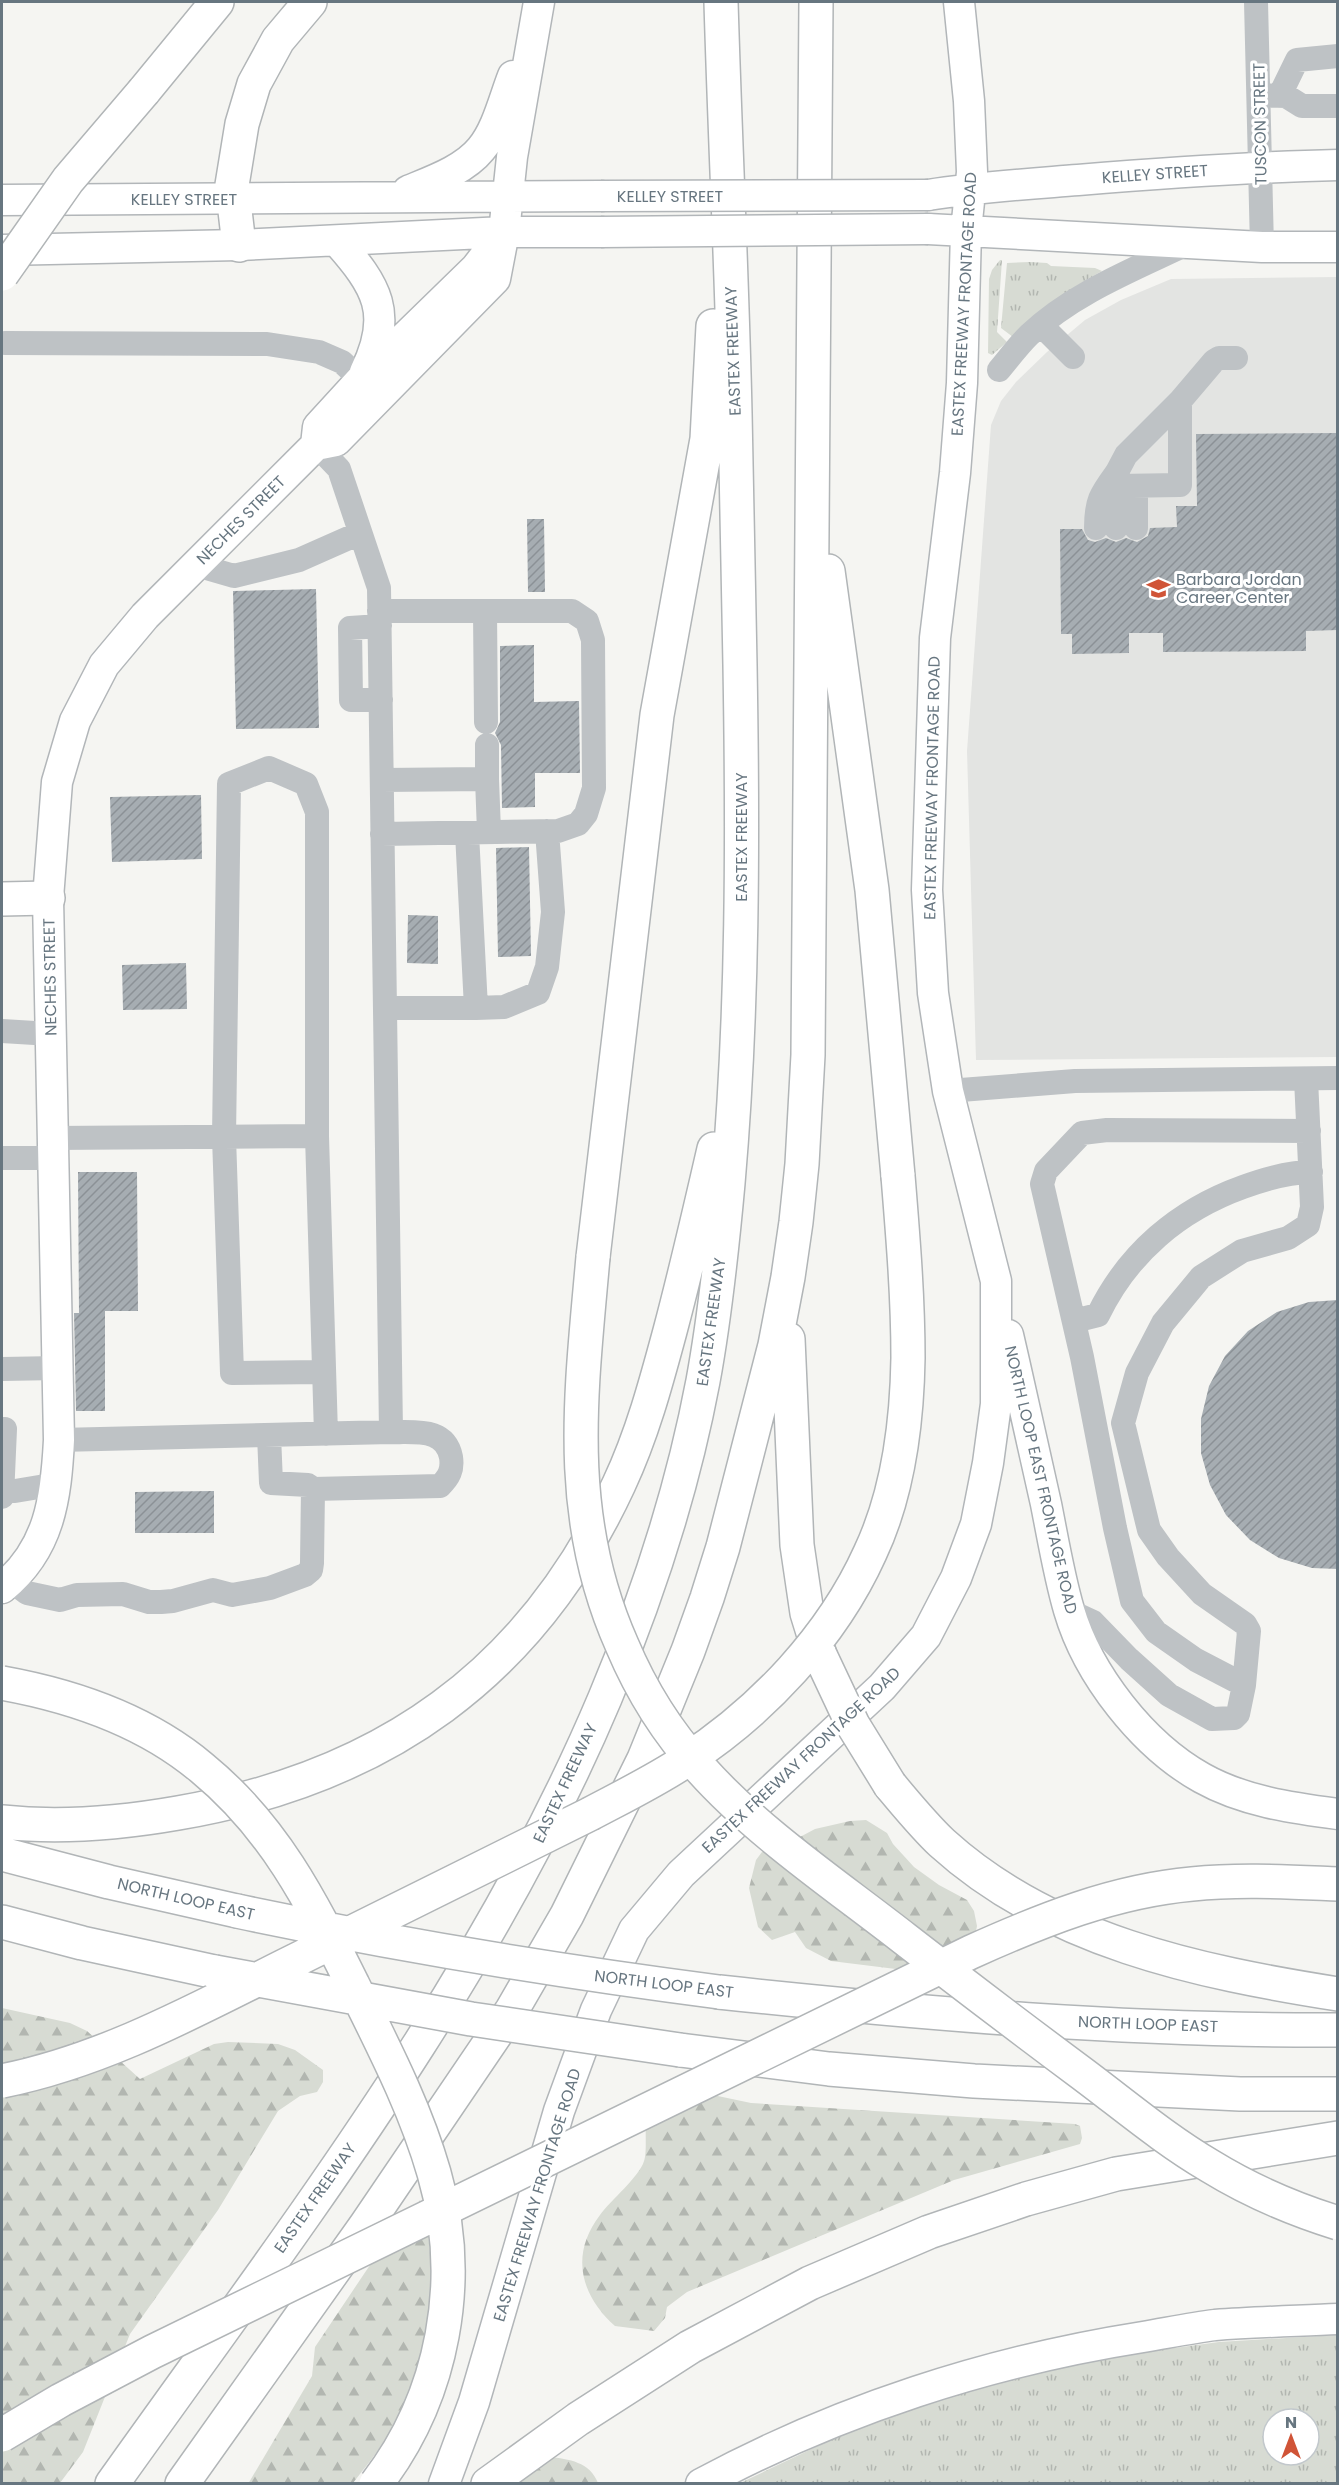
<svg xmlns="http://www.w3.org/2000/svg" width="1339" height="2485" font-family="Poppins,sans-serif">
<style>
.built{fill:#e3e4e2}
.grass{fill:url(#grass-tufts);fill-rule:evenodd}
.forest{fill:url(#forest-firs)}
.building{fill:url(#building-hatch)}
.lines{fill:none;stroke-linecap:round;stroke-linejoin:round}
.major-casing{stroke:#b2b6b9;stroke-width:33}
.highway-casing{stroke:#b1b5b7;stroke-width:36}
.minor{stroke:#bec2c5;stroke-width:24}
.major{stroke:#fff;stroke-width:30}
.highway{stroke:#fff;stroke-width:33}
.major-bridge-casing{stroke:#b2b6b9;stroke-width:33;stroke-linecap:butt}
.highway-bridge-casing{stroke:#b1b5b7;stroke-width:36;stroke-linecap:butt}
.major-bridge{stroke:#fff;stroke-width:30}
.highway-bridge{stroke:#fff;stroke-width:33}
.labels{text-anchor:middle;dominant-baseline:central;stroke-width:6;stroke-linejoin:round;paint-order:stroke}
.street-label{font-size:16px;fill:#677680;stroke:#fff}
.poi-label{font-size:16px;fill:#677680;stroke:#fff;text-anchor:start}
</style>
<defs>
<pattern id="grass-tufts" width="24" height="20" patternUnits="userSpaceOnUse" patternTransform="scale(1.5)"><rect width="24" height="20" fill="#d7dbd3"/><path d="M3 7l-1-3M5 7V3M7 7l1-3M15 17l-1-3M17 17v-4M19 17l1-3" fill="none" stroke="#b2b6b0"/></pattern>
<pattern id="forest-firs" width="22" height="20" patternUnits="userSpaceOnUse" patternTransform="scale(1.5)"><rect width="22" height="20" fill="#d7dbd3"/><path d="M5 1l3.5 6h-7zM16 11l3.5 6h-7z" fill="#b2b6b0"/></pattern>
<pattern id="building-hatch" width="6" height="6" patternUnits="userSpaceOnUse" patternTransform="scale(1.5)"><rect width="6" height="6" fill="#a6adb2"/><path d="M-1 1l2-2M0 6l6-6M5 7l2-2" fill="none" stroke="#8b9196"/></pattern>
</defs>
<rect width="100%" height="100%" fill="#f5f5f2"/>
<!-- built -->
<path class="built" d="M1337,277V1057L976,1060L967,751L991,425L1001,401L1016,382L1047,352L1085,320L1121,300L1171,279Z"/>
<!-- grass -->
<path class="grass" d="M1000,260H1002L997,332L1007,342L992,355L988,353L989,279L992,270Z
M1030,262L1047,263L1051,266L1095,268L1102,271C1068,289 1041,311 1013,337L1001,328L1007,263Z
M1337,2335V2483L738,2484L858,2427L965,2392L1093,2359L1219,2342ZM1273,2419H1309V2455H1273Z"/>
<!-- forest -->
<path class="forest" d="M866,1820L887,1833L893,1844L914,1867L939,1885L967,1900L974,1911L977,1926L975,1936L912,1971L831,1961L806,1948L795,1932L772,1940L758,1927L749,1888L756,1860L765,1848L798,1838L815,1829L850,1821Z
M2,2008L70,2023L87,2031L140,2079L214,2044L228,2042L278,2044L295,2050L323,2070V2082L317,2092L300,2096L278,2111L218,2210L130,2334L83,2452L60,2483L2,2484Z
M713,2095L751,2103L1075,2124L1080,2126L1082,2138L1080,2144L954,2180L687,2292L667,2307L665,2318L654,2331L615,2326C580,2295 570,2254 600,2215C610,2201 640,2176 644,2161C647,2153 645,2134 646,2124Z
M420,2200C442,2275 431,2353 395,2423C384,2444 368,2464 353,2483L248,2484L312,2376L315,2347L368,2268Z
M549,2457C569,2459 590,2462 598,2483L505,2484Z"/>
<!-- building -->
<path class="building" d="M1338,433V630L1306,631V651L1163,652V633H1129V653L1072,654V634H1061L1060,529H1082L1088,540L1095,542L1106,538L1116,542L1126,538L1137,542L1148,536L1150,528L1177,527L1176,506H1197L1196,434Z
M527,519H544L545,592H528Z
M316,589L319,728L236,729L233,591Z
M534,645V702L579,701L580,773H535V807L502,808L501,745L495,733L500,722V646Z
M201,795L202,859L112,862L110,797Z
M529,847L531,956L498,957L496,848Z
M408,915L438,916V964L407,963Z
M186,963L187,1009L123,1010L122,965Z
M78,1172H137L138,1311H105V1411H76L74,1313H79Z
M1338,1300V1569L1312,1568L1279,1558L1250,1540L1226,1515L1210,1485L1201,1453V1419L1209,1386L1225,1356L1248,1331L1277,1312L1309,1302Z
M214,1491V1533H135V1492Z"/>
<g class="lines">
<defs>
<path id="major" d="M408,191C432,181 464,170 481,149C497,130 504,99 513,76
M928,195C978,187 1028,184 1078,180C1164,173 1251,167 1338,165
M2,200L601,196
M928,229L1262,247H1338
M337,241C377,286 394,314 365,372
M2,250L239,245L504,232H601
M316,445L318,427L361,380L476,268L500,237
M1008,1335C1021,1391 1033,1447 1046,1504C1053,1539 1059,1576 1069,1610C1088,1675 1143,1745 1202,1778C1243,1801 1291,1808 1338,1814
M2,1588C50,1549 56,1498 59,1440L48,898L57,782L75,721L104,665L145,616L316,445L336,441L495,279L504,232L512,157L539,2
M444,2484L474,2402L559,2111L596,2010L634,1930L681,1874L882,1687L926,1636L956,1578L976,1524L988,1463L996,1404V1281L948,1091L933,993L927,890L935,638L955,473L962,383L966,231L972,172L969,101L959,2
M701,2484C838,2410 990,2361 1143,2337C1167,2333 1191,2328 1215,2325C1256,2322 1297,2321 1338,2319"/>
<path id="highway" d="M144,91L217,2
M239,245L232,185L242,124L254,84L278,40L310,2
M828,571L872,890L898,1176
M2,899L48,898
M593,1257L657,715L707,439L713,326
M788,1339L797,1545L807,1613L820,1655
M890,1785C907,1805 923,1825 942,1843C1050,1941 1198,1972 1338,1994
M2,1822C59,1828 121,1823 178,1813C383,1778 531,1674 619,1484C642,1435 656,1383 670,1331C686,1271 700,1210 714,1149
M2,1854L109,1882L237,1911
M2,1922L82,1943L215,1972
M719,1992C924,2014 1131,2031 1338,2030
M680,2050L829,2069L974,2081L1240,2094H1338
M112,2484C291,2232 484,1985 605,1698C647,1598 683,1487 703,1381C715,1316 722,1249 728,1183C743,1011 743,838 740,665C738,581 737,497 735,413C732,276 725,139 721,2
M182,2484L366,2225L512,2010L567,1915L644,1759L688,1651L707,1598L723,1547L775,1345L788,1277L796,1222L802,1164L808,1055L816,2
M488,2484L578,2419L690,2347L810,2283L929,2232L1026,2199L1116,2174L1338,2138"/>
</defs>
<!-- major casing -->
<use href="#major" class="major-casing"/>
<!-- highway casing -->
<use href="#highway" class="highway-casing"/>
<!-- minor -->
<path class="minor" d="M1256,2L1262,247
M1259,95L1286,96L1302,106H1338
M1280,95L1297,60L1338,56
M1041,325L1073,357
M5,343L267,344L319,352L342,362L361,380
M999,370C1009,358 1018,346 1029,335C1073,293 1135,269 1189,243
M1180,401V485L1117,486V472L1126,455L1180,401L1214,361L1219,358H1236
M1136,486V528
M1096,528C1096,500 1101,494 1117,472
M1116,528L1117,486
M196,565L234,576L299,560L360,533
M379,611H572L587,621L593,640L594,788L586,814L578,824L558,831L382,834
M485,611L486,722
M380,626L350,628L351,700H381
M487,745V779
M382,780L487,779L489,832
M385,1008H476L467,833
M476,1008L504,1007L538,993L547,967L553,912L547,831
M2,1031L51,1034
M948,1091L1075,1081L1338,1078
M317,1136V812L306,784L269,768L229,784L224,1137L232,1373L324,1372
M53,1138L317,1136L326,1434
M2,1158H53
M1074,1321L1098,1315C1128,1253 1179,1210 1243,1187C1265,1179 1288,1172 1311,1172
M2,1369L58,1368
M2,1429H5L2,1497
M59,1440L391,1432L379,588L339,469L316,445
M313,1489L440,1486C449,1477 453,1470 451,1457C445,1427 415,1433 391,1432
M2,1491H15L57,1484
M11,1581L27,1593L60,1600L77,1595L123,1594L149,1602H161L173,1601L213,1590L232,1595L270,1588L305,1575L311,1570L312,1563L313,1489L308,1485L271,1483L269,1435
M1069,1611L1093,1622L1129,1659L1169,1695L1212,1719L1234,1718L1238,1714L1244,1685L1249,1631L1245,1624L1202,1594L1168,1557L1149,1530L1123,1423L1137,1373L1163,1323L1201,1277L1242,1251L1288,1238L1308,1225L1312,1207L1306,1079
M1244,1685L1196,1660L1156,1632L1132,1601L1115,1528L1082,1357L1042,1184L1046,1171L1082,1133L1107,1130L1309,1131"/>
<!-- major -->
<use href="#major" class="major"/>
<!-- highway -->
<use href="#highway" class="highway"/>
<defs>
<path id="major-bridge" d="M601,196L928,195
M601,232L928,229"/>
<path id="highway-bridge" d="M2,274L68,180L144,91
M593,1257C581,1393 564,1515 622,1645C641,1690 667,1732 700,1768C758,1833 836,1885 905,1939C963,1984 1021,2028 1080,2072C1123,2104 1164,2139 1210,2166C1249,2190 1293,2209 1338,2223
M820,1655L853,1725L890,1785
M2,1683C74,1696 145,1720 202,1768C275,1828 311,1901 353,1985C383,2046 415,2107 434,2173C465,2279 444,2396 376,2484
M237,1911C397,1945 557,1971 719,1992
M215,1972L471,2019L680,2050
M2,2081C103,2061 196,2010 288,1964C389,1914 489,1864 590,1814C622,1797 655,1781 685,1761C762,1711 832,1637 870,1553C898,1494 907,1423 908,1358C908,1297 903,1237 898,1176
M2,2435L61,2400L152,2352L971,1952C1042,1920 1114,1891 1192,1884C1240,1879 1289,1882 1338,1884"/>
</defs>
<!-- major-bridge casing -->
<use href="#major-bridge" class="major-bridge-casing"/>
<!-- highway-bridge casing -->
<use href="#highway-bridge" class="highway-bridge-casing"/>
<!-- major-bridge -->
<use href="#major-bridge" class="major-bridge"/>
<!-- highway-bridge -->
<use href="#highway-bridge" class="highway-bridge"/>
</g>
<!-- icons -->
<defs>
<symbol id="school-bare" viewBox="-9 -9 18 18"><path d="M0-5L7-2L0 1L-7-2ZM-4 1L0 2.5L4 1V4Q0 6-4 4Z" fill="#d05437" stroke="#fff" stroke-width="2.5" paint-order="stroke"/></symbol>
</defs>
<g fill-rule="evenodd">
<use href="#school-bare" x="1142" y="572" width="33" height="33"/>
</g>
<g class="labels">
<!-- street labels -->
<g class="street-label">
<text transform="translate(1260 124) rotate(-91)">TUSCON STREET</text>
<text transform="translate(1155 174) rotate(-4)">KELLEY STREET</text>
<text x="670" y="196">KELLEY STREET</text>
<text x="184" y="199">KELLEY STREET</text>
<text transform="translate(964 304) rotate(-87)">EASTEX FREEWAY FRONTAGE ROAD</text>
<text transform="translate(733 351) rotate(-92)">EASTEX FREEWAY</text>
<text transform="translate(241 520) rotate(-45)">NECHES STREET</text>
<text transform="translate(932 788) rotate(-89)">EASTEX FREEWAY FRONTAGE ROAD</text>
<text transform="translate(741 837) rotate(-90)">EASTEX FREEWAY</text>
<text transform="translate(50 977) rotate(-91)">NECHES STREET</text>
<text transform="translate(711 1322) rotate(-82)">EASTEX FREEWAY</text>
<text transform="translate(1041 1480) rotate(77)">NORTH LOOP EAST FRONTAGE ROAD</text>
<text transform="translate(801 1760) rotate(-43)">EASTEX FREEWAY FRONTAGE ROAD</text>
<text transform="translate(565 1783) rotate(-65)">EASTEX FREEWAY</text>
<text transform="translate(186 1899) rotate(13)">NORTH LOOP EAST</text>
<text transform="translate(664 1984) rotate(7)">NORTH LOOP EAST</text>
<text transform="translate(1148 2024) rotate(2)">NORTH LOOP EAST</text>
<text transform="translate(537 2195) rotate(-73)">EASTEX FREEWAY FRONTAGE ROAD</text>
<text transform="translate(315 2198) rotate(-55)">EASTEX FREEWAY</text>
</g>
<!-- poi labels -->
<g class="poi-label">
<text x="1176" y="579">Barbara Jordan<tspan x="1176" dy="18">Career Center</tspan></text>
</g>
</g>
<!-- border -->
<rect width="1339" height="2485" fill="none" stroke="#677680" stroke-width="6"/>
<!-- north arrow -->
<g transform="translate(1291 2437)"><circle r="28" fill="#ffffff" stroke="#c2c8cc" stroke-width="1.5"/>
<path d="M0-4.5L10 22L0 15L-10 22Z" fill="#d05437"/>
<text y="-9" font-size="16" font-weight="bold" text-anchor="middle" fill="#677680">N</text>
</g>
</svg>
